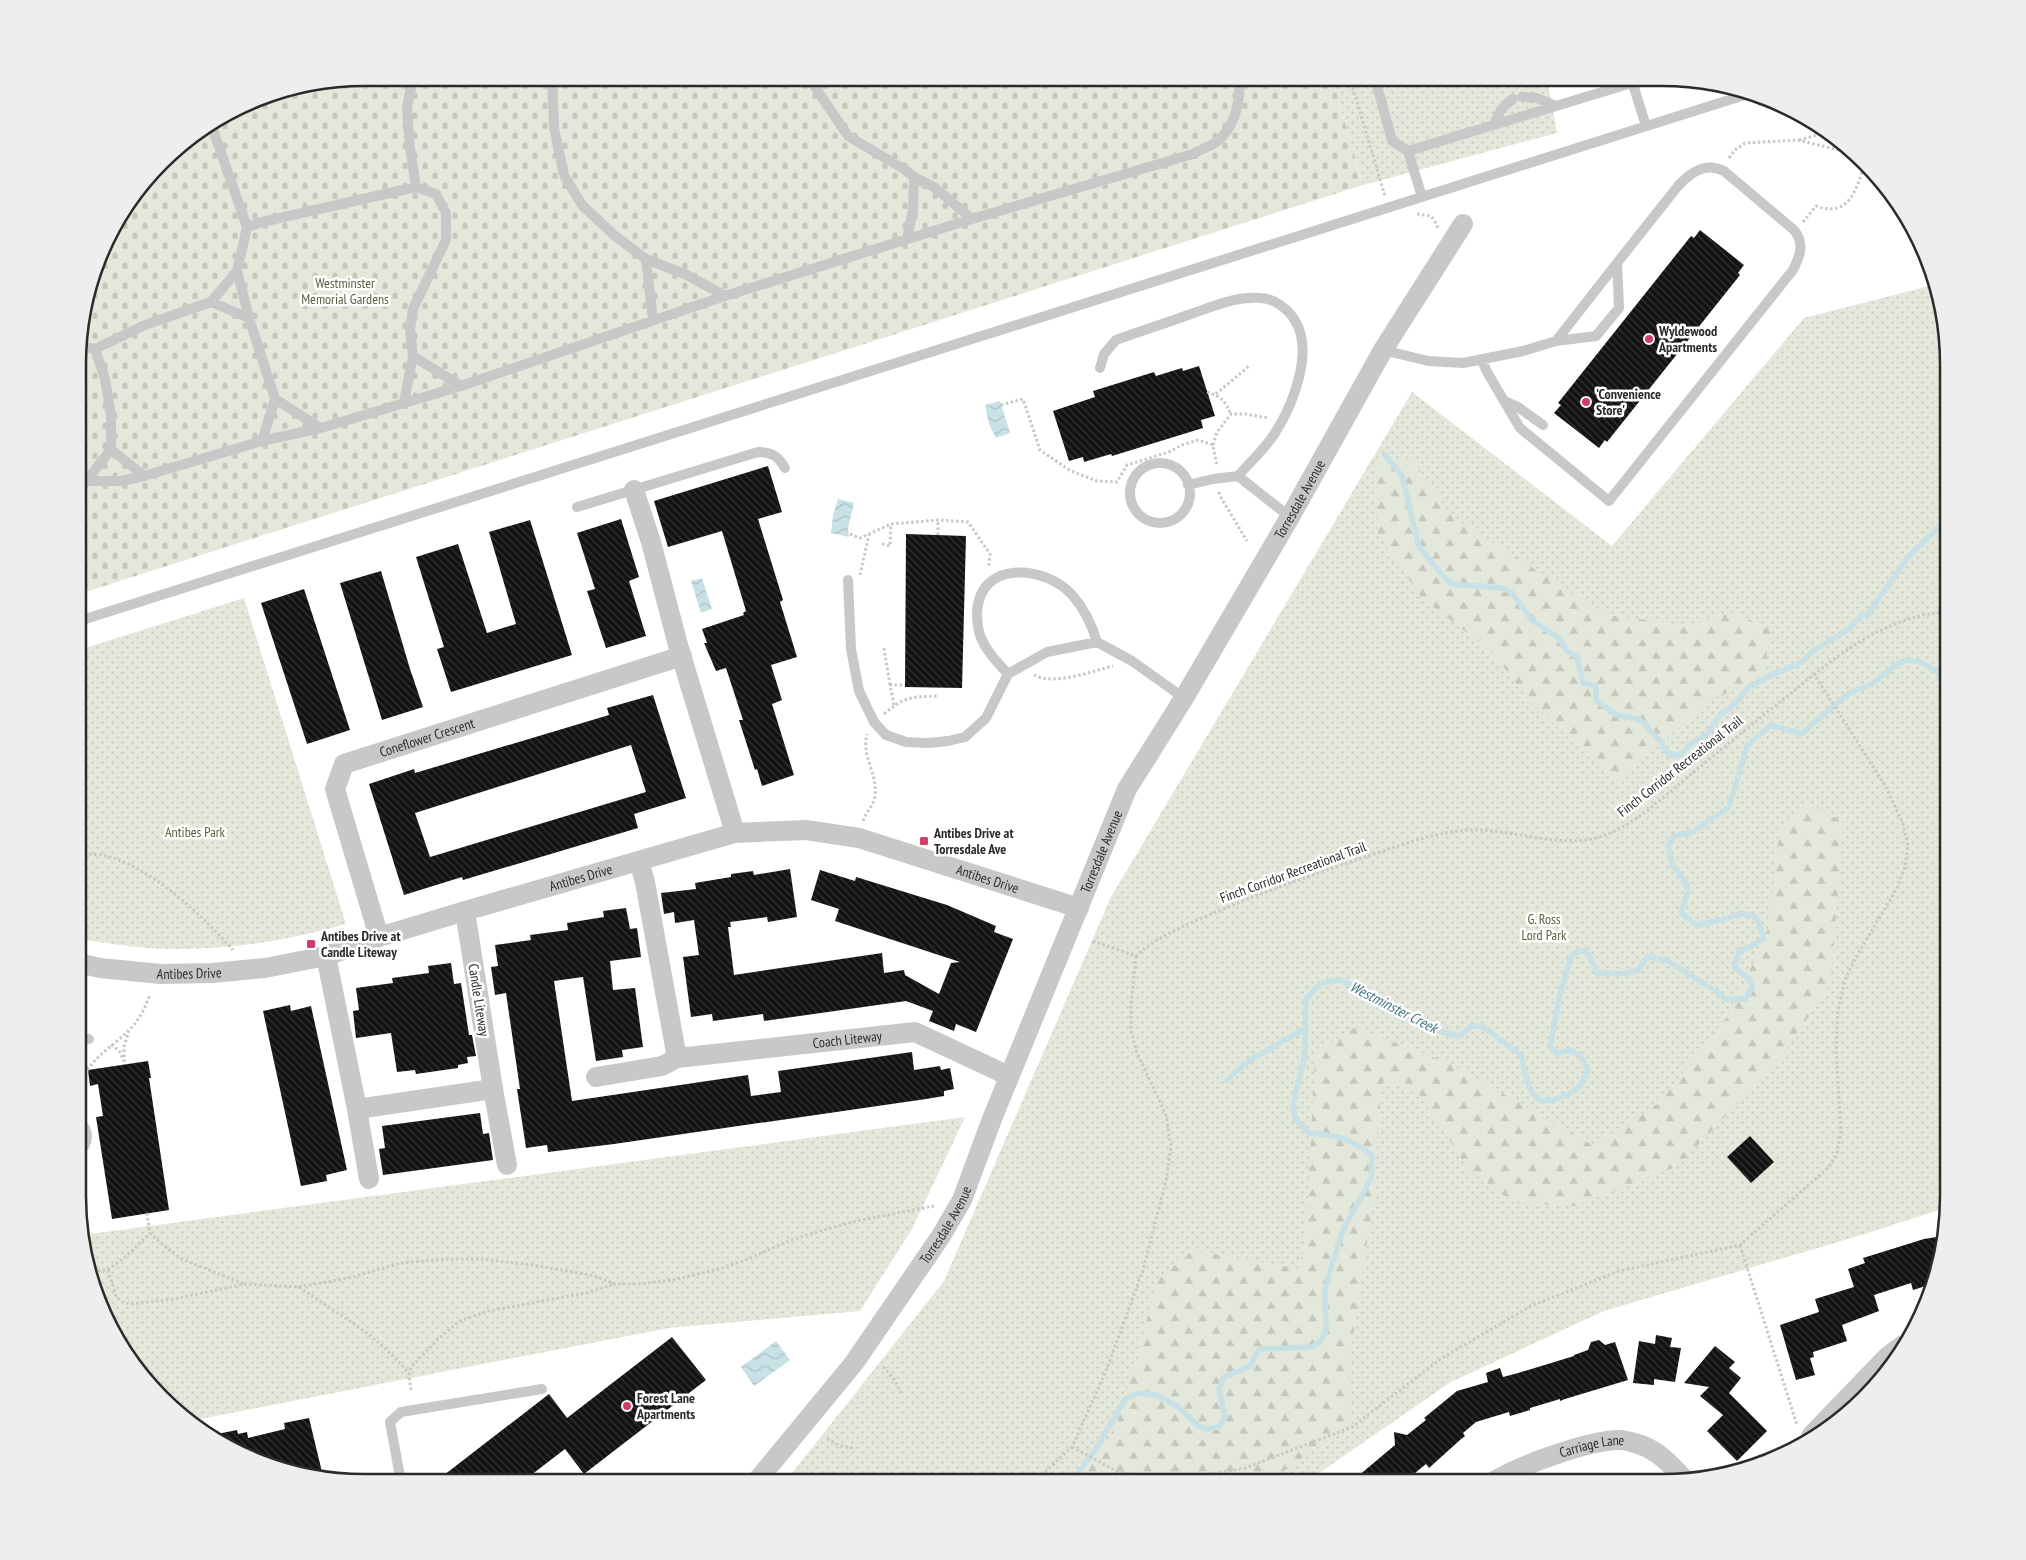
<svg xmlns="http://www.w3.org/2000/svg" width="2026" height="1560" font-family="'PT Sans Narrow',sans-serif">
<style>
.grass{fill:url(#grass-dots)}
.forest{fill:url(#forest-firs)}
.cemetery{fill:url(#cemetery-stones)}
.water{fill:url(#water-waves)}
.lines{fill:none;stroke-linecap:round;stroke-linejoin:round}
.stream{stroke:#c7e1e7;stroke-width:5.5}
.building{fill:url(#building-back-hatch);fill-rule:evenodd}
.path{stroke:#c8c8c8;stroke-width:3;stroke-dasharray:2.5 2.5;stroke-linecap:butt}
.service{stroke:#c8c8c8;stroke-width:10}
.minor{stroke:#c8c8c8;stroke-width:20}
.poi-dot{fill:#d53b64;stroke:#fff;stroke-width:2}
.labels{text-anchor:middle;dominant-baseline:central;stroke-width:5;stroke-linejoin:round;paint-order:stroke}
.park-label{font-size:14px;fill:#56633d;stroke:#fff}
.poi-label{font-size:14px;font-weight:bold;fill:#2b2b2b;stroke:#fff;text-anchor:start}
.street-label{font-size:14px;fill:#2b2b2b;stroke:#fff}
.water-label{font-size:15px;font-style:italic;fill:#417885;stroke:#fff}
.rim{fill:none;stroke:#2b2b2b;stroke-width:2.5}
</style>
<defs>
<pattern id="grass-dots" width="8" height="8" patternUnits="userSpaceOnUse" patternTransform="scale(1.25)"><rect width="8" height="8" fill="#e4e8da"/><path d="M2 2h.1M6 6h.1" fill="none" stroke="#c4c7bb" stroke-width="1.8" stroke-linecap="round"/></pattern>
<pattern id="forest-firs" width="22" height="20" patternUnits="userSpaceOnUse" patternTransform="scale(1.25)"><rect width="22" height="20" fill="#e4e8da"/><path d="M5 1l3.5 6h-7zM16 11l3.5 6h-7z" fill="#c4c7bb"/></pattern>
<pattern id="cemetery-stones" width="16" height="16" patternUnits="userSpaceOnUse" patternTransform="scale(1.25)"><rect width="16" height="16" fill="#e4e8da"/><path d="M2 7V4a2 2 0 0 1 4 0v3zM10 15v-3a2 2 0 0 1 4 0v3z" fill="#c4c7bb"/></pattern>
<pattern id="water-waves" width="16" height="10" patternUnits="userSpaceOnUse" patternTransform="scale(1.25)"><rect width="16" height="10" fill="#c7e1e7"/><path d="M0 5q4-4 8 0t8 0" fill="none" stroke="#abc1c6"/></pattern>
<pattern id="building-back-hatch" width="6" height="6" patternUnits="userSpaceOnUse" patternTransform="scale(1.25)"><rect width="6" height="6" fill="#121212"/><path d="M-1 5l2 2M0 0l6 6M5-1l2 2" fill="none" stroke="#353535"/></pattern>
</defs>
<rect width="100%" height="100%" fill="#fff"/>
<!-- grass -->
<path class="grass" d="M1332,78H1547L1557,133L1363,185Z
M1937,284L1948,363V1207L1865,1234L1604,1311L1451,1382L1306,1482H785L944,1281L1111,897L1412,392L1612,546L1804,318Z
M244,598L346,924C281,943 214,952 147,948C124,946 101,942 79,939V650Z
M965,1117L912,1229L860,1311L669,1328L190,1421L175,1412L107,1323L83,1235Z"/>
<!-- forest -->
<path class="forest" d="M1376,459H1412L1453,518L1608,615L1686,625L1736,612L1771,631L1763,676L1707,702L1616,783L1528,699L1492,652L1421,597L1378,534Z
M1809,803L1843,822L1831,982L1780,1059L1678,1166L1574,1206L1514,1203L1469,1170L1420,1095L1382,1081L1373,1203L1348,1370L1349,1425L1268,1482H1071L1114,1434L1159,1279L1193,1250L1299,1269L1306,1238L1315,1055L1355,1027L1449,1063L1594,1146L1659,1103L1733,1009L1768,929L1780,829Z"/>
<!-- cemetery -->
<path class="cemetery" d="M364,78H1332L1363,185L79,594L80,326L116,221L175,148L271,93Z"/>
<!-- water -->
<path class="water" d="M1000,401L1010,433L996,438L989,424L985,405Z
M838,499L854,503L848,528L849,537L831,533L833,515Z
M702,578L712,609L701,613L691,581Z
M776,1341L790,1360L754,1386L741,1367Z"/>
<g class="lines">
<!-- stream -->
<path class="stream" d="M1385,455L1402,476L1419,547L1445,578L1451,584L1502,588L1511,592L1533,621L1560,639L1567,651L1577,657L1583,683L1596,686V700L1616,715L1638,719L1645,724L1662,743L1665,751L1672,755H1681L1689,745L1707,734L1720,715L1736,703L1748,688L1773,674L1799,664L1816,649L1849,629L1862,615L1868,614L1908,557L1948,518
M1227,1080L1247,1062L1306,1028
M1072,1482L1097,1447L1126,1398L1139,1393L1156,1395L1177,1406L1199,1426L1207,1429L1219,1427L1225,1417L1219,1389L1224,1377L1251,1366L1255,1355L1261,1349L1312,1347L1321,1341L1326,1330L1325,1290L1330,1271L1343,1230L1371,1179L1372,1155C1348,1137 1338,1136 1309,1133L1295,1119L1293,1105L1305,1054L1306,999L1321,983L1340,980L1384,999L1435,1030L1460,1036L1471,1026H1482L1521,1055C1525,1070 1526,1087 1537,1098C1546,1107 1575,1093 1581,1084C1584,1080 1586,1075 1588,1070L1580,1055L1569,1050L1557,1054L1550,1046L1560,994L1571,957L1575,953L1586,950L1597,973L1620,974L1637,971L1648,956L1668,961L1714,990L1726,999H1746L1752,986L1749,979L1734,967L1740,950L1750,947L1764,938L1756,917L1742,913L1722,920L1696,925L1681,912L1688,891L1686,883L1673,866L1668,846L1674,836L1693,832L1729,807L1747,746L1771,725L1801,734L1848,694L1872,684L1896,665L1906,660L1921,662L1938,673L1946,693L1948,695"/>
</g>
<!-- building -->
<path class="building" d="M1700,230L1744,265L1738,273L1740,275L1607,442L1605,440L1599,448L1554,413L1561,405L1558,403L1691,236L1694,238Z
M1199,366L1215,416L1201,420L1203,428L1112,456L1111,454L1084,462L1083,457L1069,461L1053,411L1095,397L1093,391L1154,372L1156,376L1182,368L1183,371Z
M768,466L782,512L758,519L783,600L780,602L797,657L771,665L782,700L772,704L794,775L762,786L757,769L755,770L739,720H743L726,668L716,671L704,643H707L702,629L744,615L743,613L746,611L722,531L668,547L654,501Z
M621,519L639,577L629,581L646,636L606,648L587,591L595,589L577,533Z
M530,520L572,655L451,692L437,649L444,647L416,557L458,544L487,633L516,624L489,532Z
M906,534L966,536L962,688L905,687Z
M381,571L410,669L423,707L382,720L340,583Z
M304,589L350,730L307,744L261,603Z
M653,695L686,798L634,814L638,828L463,880L462,877L404,895L369,784L414,769L415,773L609,715L607,708ZM631,745L646,792L430,857L415,813Z
M790,869L797,917L768,922L767,917L730,922L731,927H728L734,975L882,953L884,973L904,970L905,975L939,994L951,963L960,962L835,921L839,909L811,900L820,870L855,881L856,877L947,905L996,926L994,932L1013,939L976,1032L956,1024L954,1031L929,1021L933,1011L906,1001L764,1021L763,1014L713,1021L712,1014L691,1017L683,957L699,955L694,920L675,923L674,912L664,914L661,893L696,889L695,883L731,877V874L753,871L754,875Z
M626,908L630,929L637,928L641,957L610,961L613,990L635,988L643,1047L622,1050L623,1057L596,1061L583,977L554,981L572,1101L748,1075L751,1096L781,1092L778,1071L912,1052L914,1070L940,1066L941,1070L950,1068L954,1089L944,1091V1096L926,1099L614,1144L548,1152L547,1145L526,1148L517,1089H520L506,993L495,995L491,967L498,966L495,945L531,940L530,935L568,930L567,923L604,917L603,911Z
M451,963L454,984L461,983L469,1035H472L476,1056L467,1057L468,1063L458,1065V1068L416,1074L415,1070L397,1072L391,1033L356,1038L353,1011L359,1010L356,988L393,983L392,978L429,973L428,966Z
M290,1005L291,1011L311,1006L347,1170L326,1175L327,1181L301,1186L263,1011Z
M148,1061L151,1078H149L169,1210L112,1219L96,1117L103,1116L98,1084L90,1086L88,1070Z
M480,1113L483,1134L489,1133L493,1160L383,1175L379,1149L385,1148L382,1126Z
M1750,1136L1774,1162L1751,1183L1727,1157Z
M1943,1236L1932,1284L1913,1290L1911,1283L1874,1295L1879,1311L1842,1325L1847,1341L1813,1352L1814,1357L1810,1358L1815,1375L1796,1380L1780,1325L1819,1312L1815,1299L1854,1287L1848,1269L1865,1263L1863,1258L1924,1239Z
M1656,1335L1672,1338L1670,1347L1681,1348L1675,1382L1654,1379V1385L1633,1383L1639,1341L1655,1344Z
M672,1337L706,1380L584,1474L565,1449L522,1482H435L549,1394L567,1418Z
M1599,1340L1605,1345L1615,1342L1628,1380L1565,1399L1560,1401V1399L1530,1408V1410L1510,1416L1509,1412L1476,1422L1463,1433L1465,1436L1460,1440L1429,1468L1426,1464L1404,1482H1351L1395,1445L1394,1432L1407,1435L1426,1420L1424,1418L1457,1391L1488,1382L1486,1373L1500,1368L1503,1377L1518,1373L1574,1356V1355L1588,1350L1591,1342Z
M1715,1346L1735,1362L1729,1368L1741,1378L1729,1393L1767,1431L1737,1461L1707,1431L1723,1415L1700,1396L1709,1387L1684,1383Z
M309,1418L322,1472L314,1475L254,1461L212,1435L237,1430L238,1434L247,1432L248,1438L285,1429L284,1423Z"/>
<g class="lines">
<!-- path -->
<path class="path" d="M1350,78L1385,196
M1799,140L1825,133
M1729,158L1735,150L1745,143L1798,140L1855,154
M1417,214C1431,216 1432,214 1438,228
M1803,222L1816,206C1849,218 1856,190 1864,166
M1207,392C1221,396 1225,401 1231,414
M1216,394L1249,366
M1001,405L1023,399L1040,450L1071,471L1097,481L1117,482L1127,465L1169,452L1182,445L1198,440L1213,445L1217,466
M1213,445L1217,432L1231,414H1245L1269,418
M1219,492L1220,496L1247,541
M850,534L860,538L891,524L938,520L968,522L990,554L989,566
M938,535V520
M882,544L890,546L891,524
M860,575L869,535
M884,648L890,685
M1034,675C1053,686 1093,671 1113,666
M894,705L890,685H905
M884,714C905,696 911,697 938,696
M863,821C866,812 874,805 875,796C878,774 861,756 867,734
M79,854C89,854 100,854 110,857C154,870 203,916 233,950
M1093,941L1136,956C1158,936 1184,926 1211,914C1259,894 1308,876 1357,860C1392,848 1435,831 1472,830C1512,829 1561,849 1599,837C1632,827 1657,802 1683,781C1713,756 1744,731 1775,706C1826,665 1880,615 1948,612
M111,1045L119,1050L123,1059
M124,1062V1047L129,1031
M78,1074L90,1066
M84,1109C83,1103 82,1096 82,1090C82,1062 112,1048 128,1031C139,1021 145,1008 150,995
M147,1213L150,1233L163,1245L182,1259L244,1284
M1740,1245L1797,1425
M108,1270L131,1252L150,1233
M93,1271L108,1270L116,1296L122,1302L130,1304L175,1299L244,1284L299,1287L349,1278L401,1263L446,1259H481L533,1265L595,1276L615,1284H639L673,1280L719,1269L748,1259L786,1242L813,1233L856,1221L934,1206
M299,1287C340,1316 377,1334 409,1374
M883,1367L894,1379L901,1393
M411,1390L409,1375L411,1367L439,1338L460,1321L488,1311L586,1293L615,1284
M827,1439L841,1446L854,1448
M1072,1447L1118,1472L1168,1481L1245,1468L1352,1427L1442,1358L1531,1306L1619,1271L1740,1245L1829,1167L1837,1153L1841,1132L1836,1048L1838,1010L1845,980L1855,959L1897,888L1905,867L1908,846L1903,824L1886,787L1814,674
M1034,1482L1072,1447L1106,1371L1143,1270L1166,1181L1171,1146L1166,1115L1137,1053L1131,1030V1005L1136,956"/>
<!-- service -->
<path class="service" d="M552,78L554,128L564,175L582,205L614,235L646,259L687,275L725,296
M809,78L848,136L904,169L914,177L913,210L907,239
M1375,78L1392,141L1408,151L1422,197
M1631,78L1646,126
M1522,97L1537,98L1556,106
M1494,125C1498,114 1502,106 1513,99
M212,127L247,227
M1408,151L1648,78
M914,177L934,187L972,219
M646,259L653,320
M237,271L249,318L275,399L321,428
M211,302L249,318
M1556,341L1617,263
M80,346L95,349L145,325L211,302L237,271L247,227L262,222L416,187
M1383,350L1428,361L1463,363L1523,351L1556,341L1596,336L1619,308L1617,263L1678,186C1691,172 1705,162 1724,171L1794,230C1805,243 1800,256 1793,270L1609,501L1520,428L1487,372L1482,360
M413,356L461,386
M1100,368L1104,354L1116,340C1141,331 1166,323 1191,314C1214,306 1236,296 1260,298C1273,298 1287,308 1294,319C1315,350 1293,405 1275,433C1265,449 1250,462 1238,476
M1505,401L1518,407L1543,425
M404,402L413,356L410,330L413,309L446,240V213L436,194L416,187L410,148L407,107L413,78
M262,441L275,399
M111,449L144,476
M1130 493a30 30 0 1 1 60 0a30 30 0 1 1-60 0Z
M87,480L111,449V415L105,379L95,349
M80,481H121L144,476L262,441L321,428L461,386L725,296L972,219L1193,154C1200,150 1208,147 1215,143C1235,129 1241,101 1239,78
M1188,485L1213,479L1238,476L1290,517
M577,507L758,452C772,452 778,456 785,468
M848,580L851,649L859,691L874,722L886,735L906,742L928,743L948,741L965,737L986,718L1008,674L1047,652L1097,642L1132,661L1184,698
M79,621L1748,94
M1008,674C998,663 987,652 981,638C978,631 977,620 977,612C980,559 1046,565 1073,596C1085,610 1092,625 1097,642
M79,1040L89,1039
M78,1152C90,1144 90,1129 78,1121
M401,1482L390,1422L401,1412L542,1389"/>
<!-- minor -->
<g class="minor">
<path d="M634,490L651,542L678,645L735,833"/>
<path id="s1" d="M639,861L645,882L677,1058L915,1032L1009,1076"/>
<path id="s2" d="M379,937L335,789L344,764L682,656"/>
<path d="M326,956L357,1109L493,1089L465,911"/>
<path id="s3" d="M79,963L100,968L161,974L212,973L265,968L326,956L379,937L465,911L735,833L806,830L859,838L1079,908"/>
<path d="M596,1077L662,1066L677,1058"/>
<path d="M493,1089L507,1165"/>
<path d="M357,1109L369,1179"/>
<path d="M1811,1436L1887,1357L1903,1345"/>
<path id="s4" d="M756,1482L854,1363L941,1236L962,1200L992,1119L1127,789L1184,698L1290,517L1383,350L1463,224"/>
<path id="s5" d="M1493,1482C1518,1466 1589,1440 1619,1440C1625,1440 1635,1443 1641,1445C1660,1452 1672,1466 1685,1480"/>
</g>
</g>
<!-- markers -->
<g class="poi-dot">
<circle cx="1649" cy="339" r="5"/>
<circle cx="1586" cy="402" r="5"/>
<rect x="919" y="836" width="10" height="10" rx="2.5"/>
<rect x="306" y="939" width="10" height="10" rx="2.5"/>
<circle cx="627" cy="1406" r="5"/>
</g>
<g class="labels">
<!-- park labels -->
<g class="park-label">
<text x="345" y="283">Westminster<tspan x="345" dy="16">Memorial Gardens</tspan></text>
<text x="195" y="832">Antibes Park</text>
<text x="1544" y="919">G. Ross<tspan x="1544" dy="16">Lord Park</tspan></text>
</g>
<!-- poi labels -->
<g class="poi-label">
<text x="1659" y="331">Wyldewood<tspan x="1659" dy="16">Apartments</tspan></text>
<text x="1596" y="394">'Convenience<tspan x="1596" dy="16">Store'</tspan></text>
<text x="934" y="833">Antibes Drive at<tspan x="934" dy="16">Torresdale Ave</tspan></text>
<text x="321" y="936">Antibes Drive at<tspan x="321" dy="16">Candle Liteway</tspan></text>
<text x="637" y="1398">Forest Lane<tspan x="637" dy="16">Apartments</tspan></text>
</g>
<!-- street labels -->
<g class="street-label">
<text stroke="none"><textPath href="#s4" startOffset="1130">Torresdale Avenue</textPath></text>
<text stroke="none"><textPath href="#s2" startOffset="268">Coneflower Crescent</textPath></text>
<text transform="translate(1680 766) rotate(-38)">Finch Corridor Recreational Trail</text>
<text stroke="none"><textPath href="#s4" startOffset="725">Torresdale Avenue</textPath></text>
<text transform="translate(1293 872) rotate(-20)">Finch Corridor Recreational Trail</text>
<text stroke="none"><textPath href="#s3" startOffset="516">Antibes Drive</textPath></text>
<text stroke="none"><textPath href="#s3" startOffset="936">Antibes Drive</textPath></text>
<text stroke="none"><textPath href="#s3" startOffset="111">Antibes Drive</textPath></text>
<text transform="translate(479 1000) rotate(81)">Candle Liteway</text>
<text stroke="none"><textPath href="#s1" startOffset="372">Coach Liteway</textPath></text>
<text stroke="none"><textPath href="#s4" startOffset="320">Torresdale Avenue</textPath></text>
<text stroke="none"><textPath href="#s5" startOffset="106">Carriage Lane</textPath></text>
</g>
<!-- water labels -->
<g class="water-label">
<text transform="translate(1394 1007) rotate(27)">Westminster Creek</text>
</g>
</g>
<!-- crop -->
<path d="M0 0H2026V1560H0ZM364 86H1662A278 278 0 0 1 1940 364V1196A278 278 0 0 1 1662 1474H364A278 278 0 0 1 86 1196V364A278 278 0 0 1 364 86Z" fill="#eee" fill-rule="evenodd"/>
<path class="rim" d="M364 86H1662A278 278 0 0 1 1940 364V1196A278 278 0 0 1 1662 1474H364A278 278 0 0 1 86 1196V364A278 278 0 0 1 364 86Z"/>
</svg>
